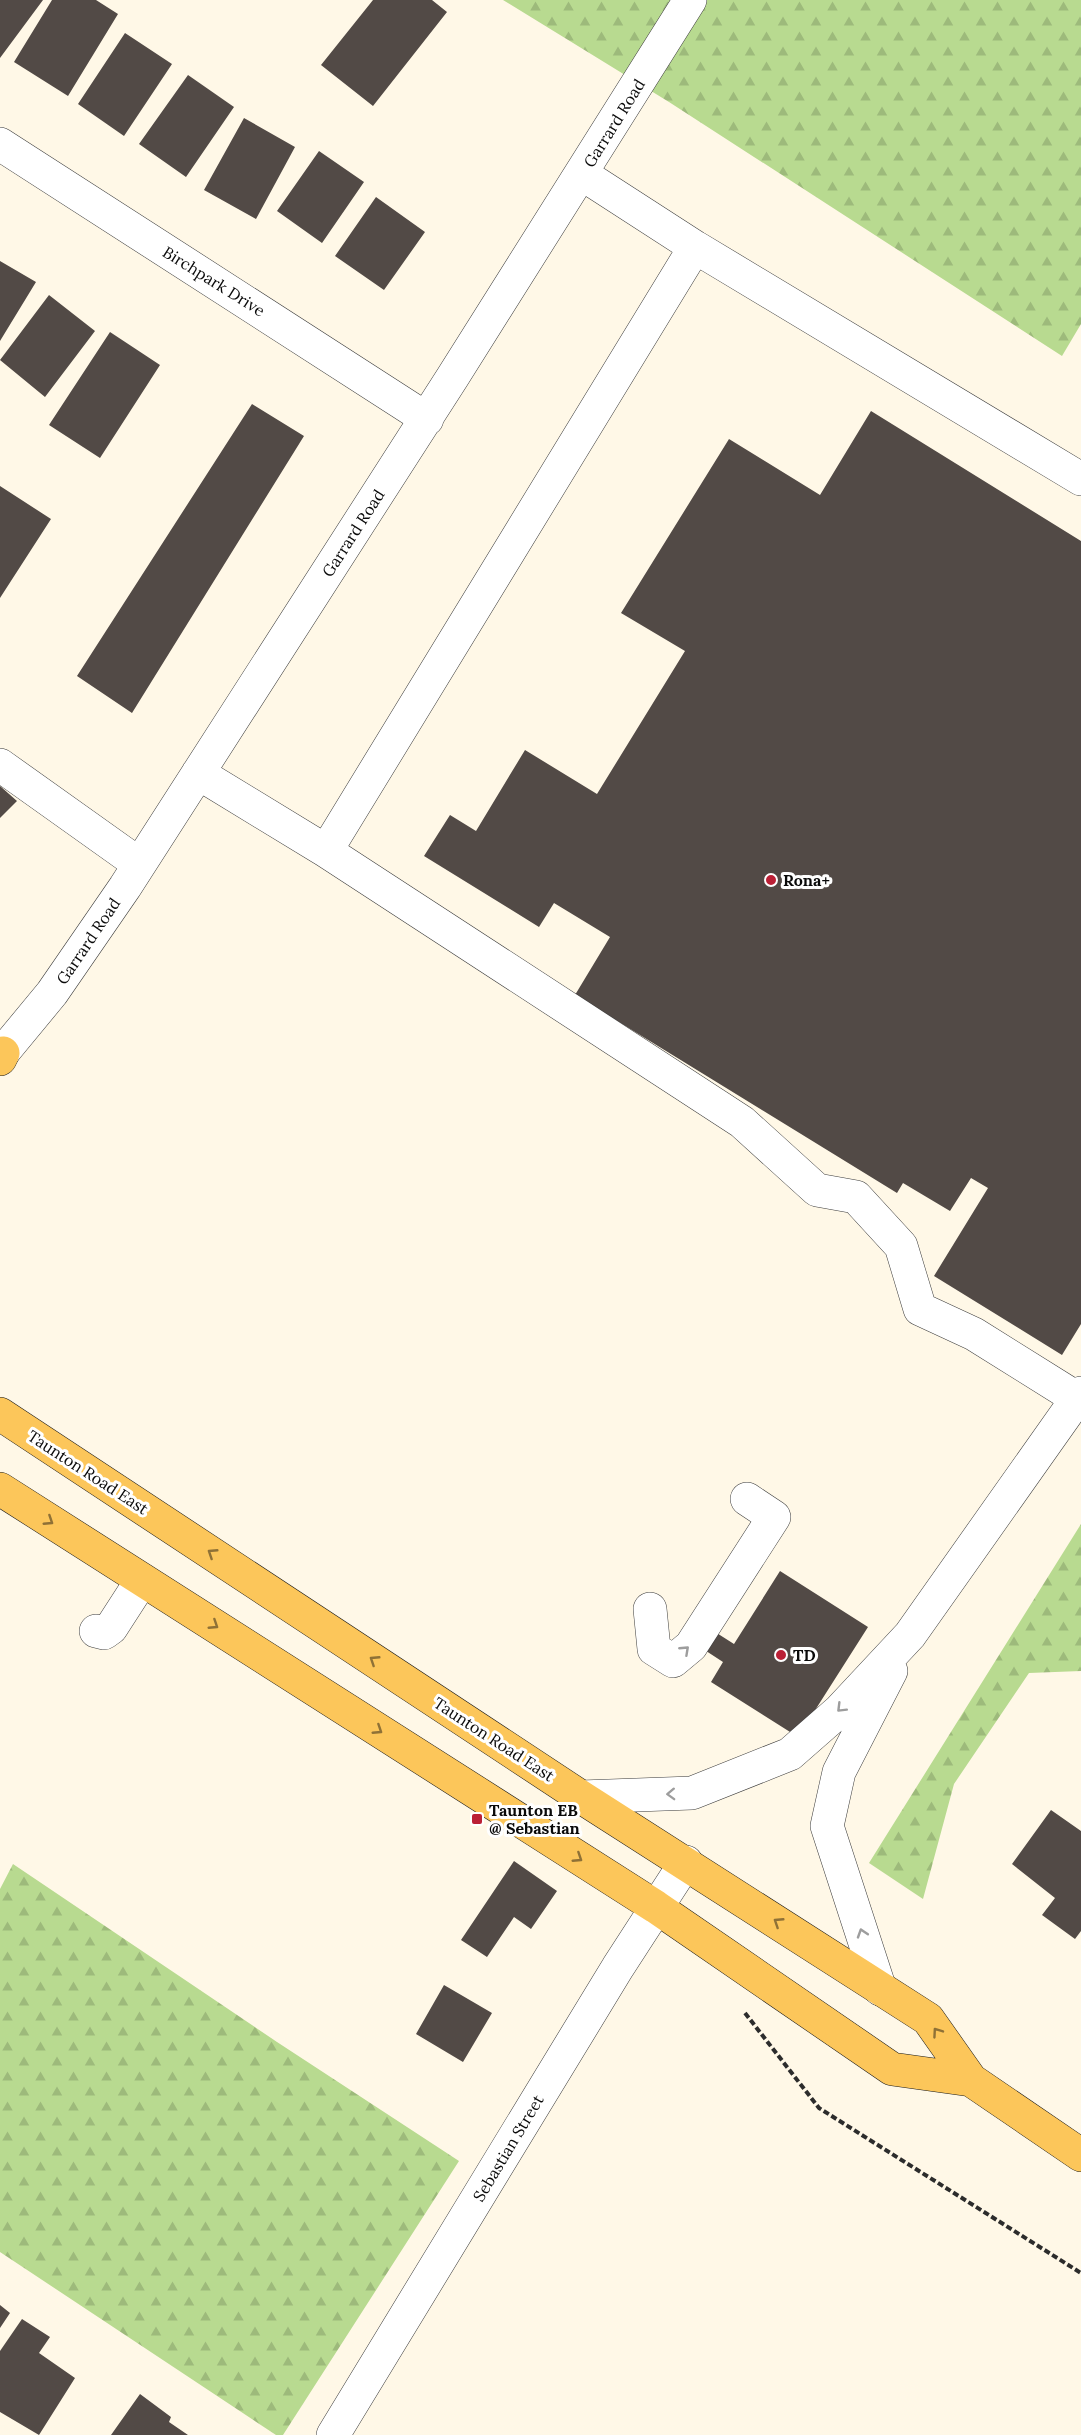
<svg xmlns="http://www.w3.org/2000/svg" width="1081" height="2435" font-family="Lora,serif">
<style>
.forest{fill:url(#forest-firs)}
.building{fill:#524a46}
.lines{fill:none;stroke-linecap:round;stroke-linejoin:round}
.minor-casing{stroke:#3d3d3d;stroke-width:34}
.major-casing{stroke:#1b1b1b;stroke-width:34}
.path{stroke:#2c2c2c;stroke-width:4;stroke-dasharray:6 3;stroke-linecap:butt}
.minor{stroke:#fff;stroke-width:33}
.major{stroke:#fcc65a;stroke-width:33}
.oneway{stroke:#8f7136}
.oneway2{stroke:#9d9d9d}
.poi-dot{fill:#bb2036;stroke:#fff;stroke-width:2}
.labels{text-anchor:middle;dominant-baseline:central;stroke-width:6;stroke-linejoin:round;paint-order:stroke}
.street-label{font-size:16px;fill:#0a0a0a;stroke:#fff}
.poi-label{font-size:16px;font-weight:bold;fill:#0a0a0a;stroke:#fff;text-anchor:start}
</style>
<defs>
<pattern id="forest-firs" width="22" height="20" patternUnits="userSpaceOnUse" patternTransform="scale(1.5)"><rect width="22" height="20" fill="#b8da90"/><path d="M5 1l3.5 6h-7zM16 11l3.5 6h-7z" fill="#9dba7b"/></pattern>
</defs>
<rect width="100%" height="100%" fill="#fff8e7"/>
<!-- forest -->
<path class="forest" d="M503,0H1081V324L1062,356L669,102Z
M1081,1524V1671L1029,1673L954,1784L923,1899L869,1863Z
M13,1864L277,2042L459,2161L283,2435H276L0,2252V1889Z"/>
<!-- building -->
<path class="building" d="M0,0H43L0,58Z
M52,0H96L118,14L68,96L14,62Z
M373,0H432L447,12L373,106L321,65Z
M125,33L172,64L124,136L78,104Z
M188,75L234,107L186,177L139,144Z
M244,118L295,147L256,219L204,190Z
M319,151L364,182L322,243L277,211Z
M376,197L425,232L384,290L335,256Z
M0,261L36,282L0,341Z
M49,295L95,331L45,397L0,360Z
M110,332L160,365L100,458L49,425Z
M252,404L304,436L132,713L77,676Z
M871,411L1081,541V1324L1062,1355L934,1276L988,1188L971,1178L950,1211L903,1183L897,1193L575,995L610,937L554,903L539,927L424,856L450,815L476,831L525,750L597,794L685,651L621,613L729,439L820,495Z
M0,486L51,519L0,598Z
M0,786L17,801L0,818Z
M780,1571L868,1627L798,1737L711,1682L723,1662L700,1647L712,1630L734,1644Z
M1051,1810L1081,1831V1931L1075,1939L1042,1915L1055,1898L1012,1864Z
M514,1861L557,1891L531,1929L514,1917L487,1957L461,1940Z
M444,1985L492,2013L463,2062L416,2034Z
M0,2305L10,2313L0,2328Z
M22,2319L50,2337L39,2353L75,2378L39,2435L0,2412V2351Z
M140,2394L171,2417L169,2422L188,2435H111Z"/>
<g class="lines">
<defs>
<path id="minor" d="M0,144L427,419
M582,174L695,247L1081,479
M0,765L139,864
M198,773L326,851L742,1122L817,1190L856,1197L901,1246L920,1309L974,1334L1078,1399
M326,851L695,247
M0,1056L52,993L125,887L452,378L690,0
M650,1609L654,1649L673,1661L691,1646L774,1517L747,1499
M96,1631L104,1633L111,1628L142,1580
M581,1797L692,1793L790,1754L839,1711L910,1635L1081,1393
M880,1989L827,1826L839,1772L891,1671
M333,2435L618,1967L686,1862"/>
<path id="major" d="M0,1059L3,1053
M0,1414L581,1797L928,2019L971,2080L1081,2155
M0,1489L656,1907L892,2069L971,2080"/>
</defs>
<!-- minor casing -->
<use href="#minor" class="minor-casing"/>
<!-- major casing -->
<use href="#major" class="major-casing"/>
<!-- path -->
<path class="path" d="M745,2013L819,2108L1081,2273"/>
<!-- minor -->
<use href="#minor" class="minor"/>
<!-- major -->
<use href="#major" class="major"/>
</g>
<!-- one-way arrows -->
<defs><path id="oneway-chevron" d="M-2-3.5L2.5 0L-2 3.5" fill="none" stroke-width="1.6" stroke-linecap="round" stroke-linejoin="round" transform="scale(1.5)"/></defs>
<g class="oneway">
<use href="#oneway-chevron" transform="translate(49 1521) rotate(33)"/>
<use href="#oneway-chevron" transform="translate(212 1553) rotate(-147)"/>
<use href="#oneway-chevron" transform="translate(214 1625) rotate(33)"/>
<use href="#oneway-chevron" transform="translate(374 1660) rotate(-147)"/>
<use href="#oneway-chevron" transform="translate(378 1730) rotate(33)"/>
<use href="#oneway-chevron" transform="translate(578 1858) rotate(33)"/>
<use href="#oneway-chevron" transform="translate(778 1922) rotate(-147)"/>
<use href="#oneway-chevron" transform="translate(937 2032) rotate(-125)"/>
</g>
<g class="oneway2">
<use href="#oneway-chevron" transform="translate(685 1650) rotate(-43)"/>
<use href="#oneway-chevron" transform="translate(841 1708) rotate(135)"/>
<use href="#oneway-chevron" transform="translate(671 1794) rotate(178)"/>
<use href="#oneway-chevron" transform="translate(862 1933) rotate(-108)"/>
</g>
<!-- markers -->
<g class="poi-dot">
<circle cx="771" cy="880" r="6"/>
<circle cx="781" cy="1655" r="6"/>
<rect x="471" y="1813" width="12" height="12" rx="3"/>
</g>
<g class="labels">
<!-- street labels -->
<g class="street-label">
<text transform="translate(614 123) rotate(-58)">Garrard Road</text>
<text transform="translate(214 281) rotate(32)">Birchpark Drive</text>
<text transform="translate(353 533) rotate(-57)">Garrard Road</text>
<text transform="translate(88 941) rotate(-56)">Garrard Road</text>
<text transform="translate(88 1472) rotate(33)">Taunton Road East</text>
<text transform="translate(494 1739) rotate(33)">Taunton Road East</text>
<text transform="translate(508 2148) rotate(-59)">Sebastian Street</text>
</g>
<!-- poi labels -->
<g class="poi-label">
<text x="783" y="880">Rona+</text>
<text x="793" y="1655">TD</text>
<text x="489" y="1810">Taunton EB<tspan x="489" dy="18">@ Sebastian</tspan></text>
</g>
</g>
</svg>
